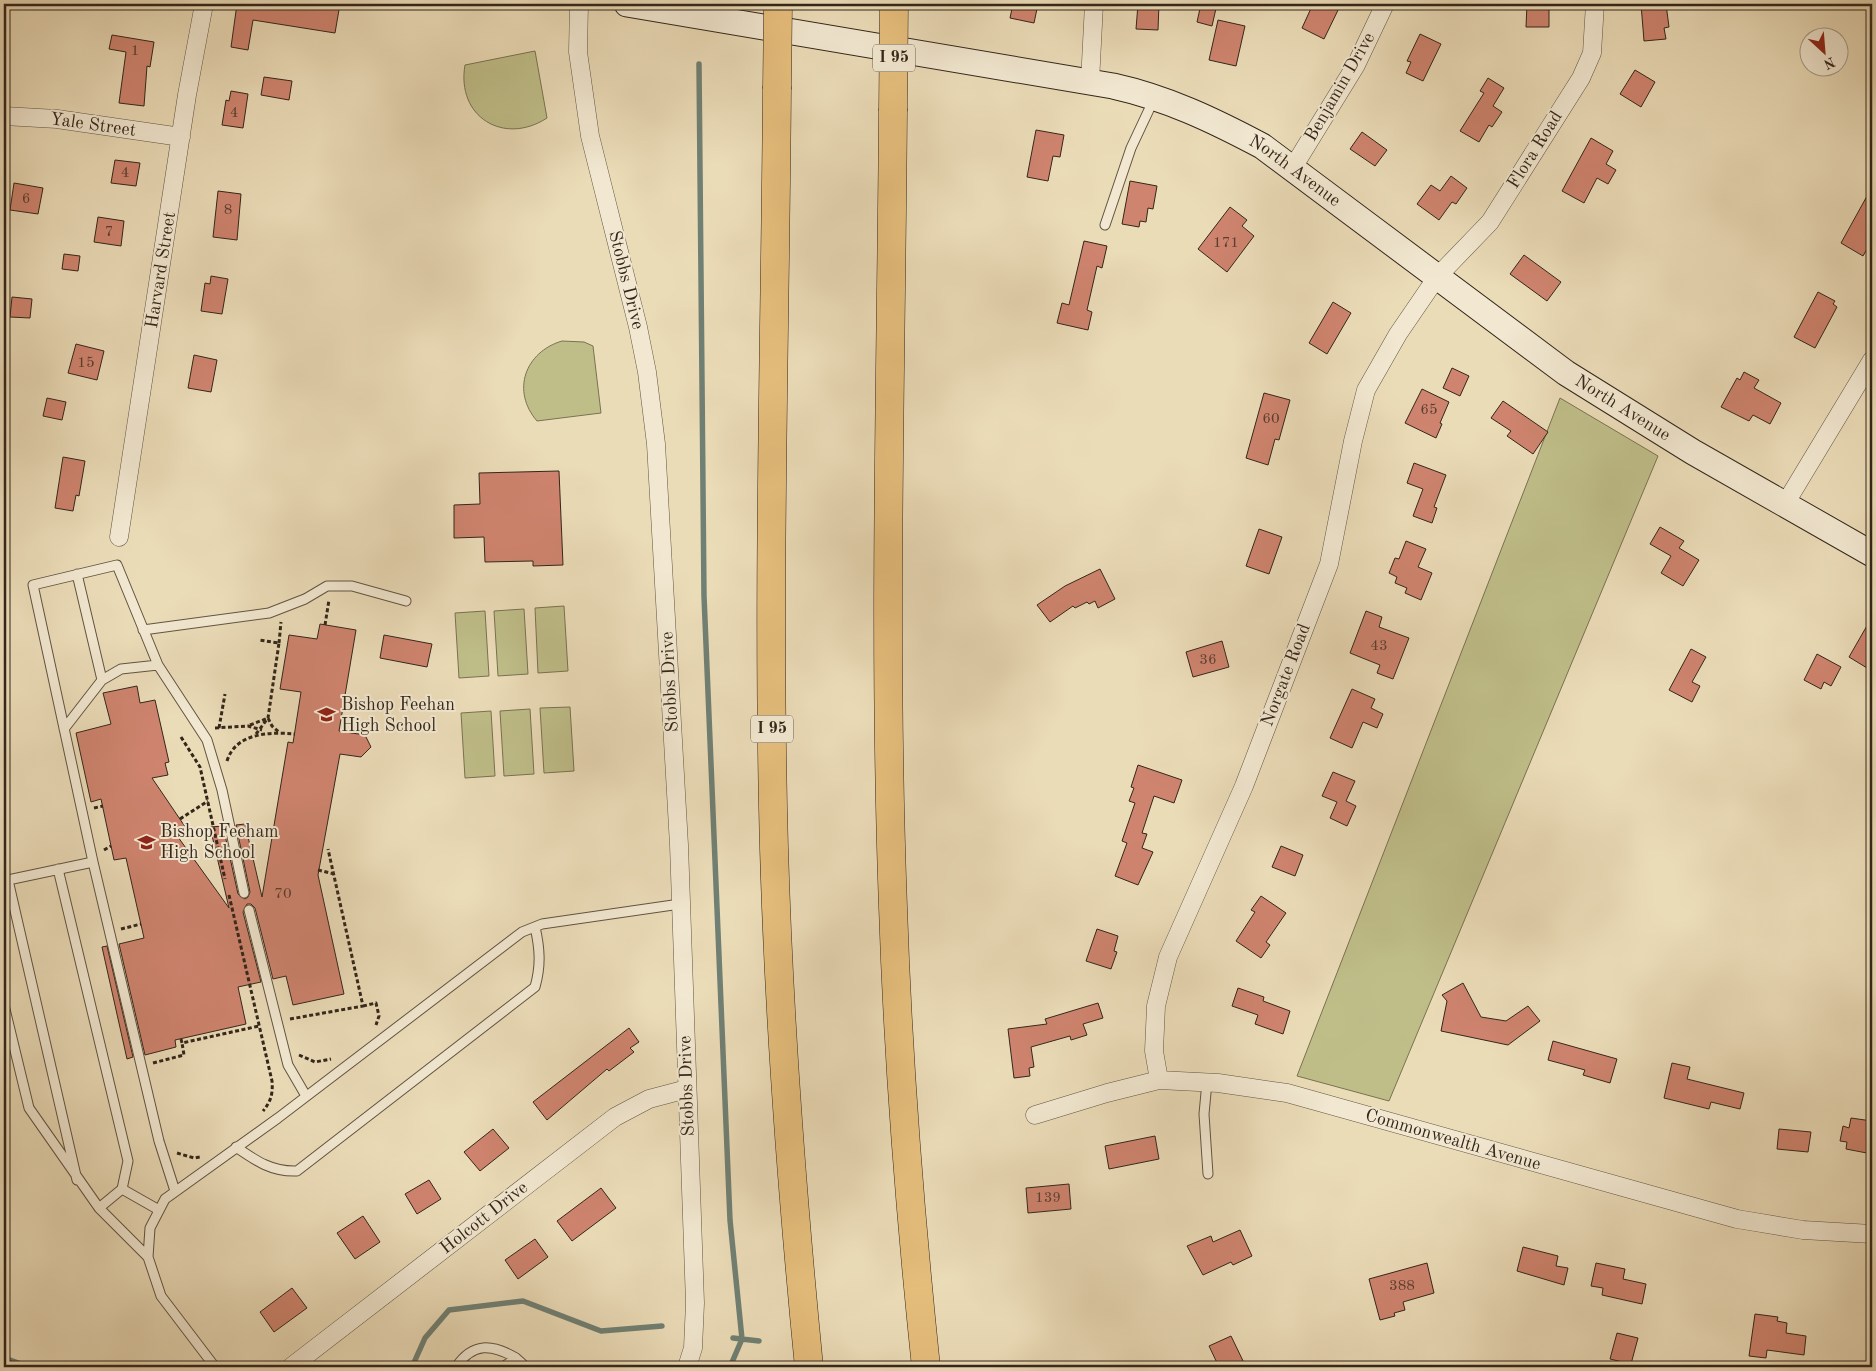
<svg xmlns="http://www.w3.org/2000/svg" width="1876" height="1371" font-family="'Old Standard TT',serif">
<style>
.green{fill:#bfbe89;stroke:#797252}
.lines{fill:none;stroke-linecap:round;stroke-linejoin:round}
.stream{stroke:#708074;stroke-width:5.5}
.building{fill:#cf846f;stroke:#33261a}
.lane-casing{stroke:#615442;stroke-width:11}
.street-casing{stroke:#615442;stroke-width:19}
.secondary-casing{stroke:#33261a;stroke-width:27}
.highway-casing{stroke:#33261a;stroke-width:29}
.path{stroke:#33261a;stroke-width:3;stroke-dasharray:4 2.5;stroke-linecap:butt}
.lane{stroke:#f2e8d1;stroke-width:9}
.street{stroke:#f2e8d1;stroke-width:18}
.secondary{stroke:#f2e8d1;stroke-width:25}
.highway{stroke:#e6be7c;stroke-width:28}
.highway-bridge-casing{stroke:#33261a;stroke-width:29;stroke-linecap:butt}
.highway-bridge{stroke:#e6be7c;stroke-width:28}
.labels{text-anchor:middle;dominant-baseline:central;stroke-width:4;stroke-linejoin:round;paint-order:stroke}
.number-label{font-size:15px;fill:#5a3e2f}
.shield{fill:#f2e8d1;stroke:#6c6051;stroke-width:1}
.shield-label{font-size:16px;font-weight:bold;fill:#33261a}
.street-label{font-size:18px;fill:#33261a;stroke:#f2e8d1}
.poi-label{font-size:18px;fill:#33261a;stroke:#f2e8d1;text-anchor:start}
</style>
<rect width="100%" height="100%" fill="#ebdcb8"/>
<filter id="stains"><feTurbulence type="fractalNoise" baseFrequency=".004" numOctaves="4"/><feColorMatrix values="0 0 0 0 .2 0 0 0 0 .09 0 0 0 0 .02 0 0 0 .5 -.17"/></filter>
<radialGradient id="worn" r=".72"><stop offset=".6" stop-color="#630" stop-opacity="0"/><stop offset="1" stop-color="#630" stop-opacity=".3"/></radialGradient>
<!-- green -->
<path class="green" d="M535,51L547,118C504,146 456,117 465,65Z
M562,341L584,342L593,346L601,413L537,421C511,391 525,352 562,341Z
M1560,398L1658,456L1389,1101L1297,1076Z
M564,606L568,671L538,673L535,608Z
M524,609L528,674L498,676L494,611Z
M485,611L489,676L459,678L455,613Z
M570,707L574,771L544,773L540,708Z
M530,709L534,774L504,776L500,711Z
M491,711L495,776L465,778L461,713Z"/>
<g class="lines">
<!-- stream -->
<path class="stream" d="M699,64L704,596L730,1220L742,1339L730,1367
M733,1338L759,1341
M4,1358L30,1367
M977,1365L984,1367
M412,1367L425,1338L449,1310L523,1301L601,1331L662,1326"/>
</g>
<!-- building -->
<path class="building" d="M237,4H340L335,33L253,20L248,50L231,47Z
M1013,4H1038L1034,23L1010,18Z
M1138,4H1159L1158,30L1136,29Z
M1201,4H1217L1212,26L1197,22Z
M1313,4H1341L1324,39L1302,28Z
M1527,4H1549V27H1526Z
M1641,4H1666L1669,27L1664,28L1666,39L1644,41Z
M1218,20L1245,26L1236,66L1209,60Z
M1420,34L1441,44L1423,81L1406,73L1411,62L1407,61Z
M112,35L154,42L150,67L147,66L144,106L119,103L126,52L109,49Z
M1635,70L1655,82L1641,107L1620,94Z
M264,77L292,81L289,100L261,95Z
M1488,78L1504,88L1493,106L1502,112L1492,127L1489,125L1479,142L1460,131L1484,93L1480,91Z
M231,91L248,94L243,128L222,125L226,100L229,101Z
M1036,130L1064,135L1060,157L1053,156L1048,181L1027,177Z
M1362,132L1387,150L1375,166L1350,149Z
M1591,138L1613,151L1606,164L1616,170L1608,184L1597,178L1584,203L1562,191Z
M115,160L140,163L136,186L111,183Z
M1451,176L1467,188L1456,204L1452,202L1439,220L1417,204L1431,185L1440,191Z
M1130,181L1157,186L1153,209L1148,208L1146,222L1140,221L1139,227L1122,224Z
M14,183L43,188L38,214L10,210Z
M1872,187V240L1863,256L1841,243Z
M218,191L241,194L237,240L213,237Z
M1230,207L1247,220L1242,226L1254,236L1227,272L1198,249Z
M98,217L124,221L121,246L94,242Z
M1084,241L1107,246L1102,268L1097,266L1087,310L1092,312L1088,330L1057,323L1062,303L1069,305Z
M64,254L80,256L78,271L62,269Z
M1524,255L1561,282L1547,301L1510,274Z
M211,276L228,279L222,314L201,311L205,283L210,284Z
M1818,292L1835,301L1833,304L1837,307L1815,348L1794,337Z
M12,297L32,299L30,318L10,317Z
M1333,302L1351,313L1327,354L1309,343Z
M76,344L104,351L97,380L68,373Z
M194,355L217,360L211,392L188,388Z
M1452,368L1469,376L1460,396L1443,388Z
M1744,372L1759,380L1754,388L1781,403L1770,424L1753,415L1749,421L1721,407L1737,378L1740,380Z
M1422,389L1449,402L1440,423L1442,424L1436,438L1405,423Z
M1264,393L1290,400L1279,440L1275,439L1268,465L1246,458Z
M47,398L66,402L62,420L43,416Z
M1503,401L1548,432L1533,454L1507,436L1511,431L1491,418Z
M63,457L85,461L79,496L76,495L73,511L55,508Z
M1414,463L1446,475L1434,507L1437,508L1432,523L1413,516L1423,489L1407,483Z
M559,471L563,565L533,566V561L485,562L484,537L454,538V505L480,504L479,473Z
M1660,527L1684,541L1679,548L1699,560L1683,586L1661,573L1671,556L1650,544Z
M1259,529L1282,537L1269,574L1246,566Z
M1406,541L1426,549L1418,567L1432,573L1421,600L1405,593L1407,588L1395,583L1397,577L1389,573L1395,558L1399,559Z
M1100,569L1115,599L1098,608L1095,601L1089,604L1087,602L1075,608L1073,606L1050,622L1037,605L1065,586Z
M1366,611L1382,617L1379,627L1409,638L1393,679L1377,673L1380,665L1350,653Z
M1872,617V671L1849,657Z
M320,624L356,630L339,731L365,735L371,747L361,757L340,754L318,875L344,994L293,1005L286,976L273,979L255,908L251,904H247L243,912L261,982L238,987L246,1024L175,1040L176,1047L145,1055L119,944L144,938L126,858L114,860L101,799L91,802L76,733L111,724L103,693L137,686L140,703L155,700L169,762L165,763L168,775L152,778L188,831L178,837L229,908L210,827L223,826L238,894L245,899L248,897L250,892L236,825L245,824L262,897L288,742L293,743L301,692L280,689L289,635L317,639Z
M384,635L432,644L427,667L380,658Z
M1222,641L1229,667L1193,677L1186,652Z
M1691,649L1706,657L1692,682L1700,686L1692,702L1669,690Z
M1817,654L1841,667L1831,686L1824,682L1821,689L1804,680Z
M1352,689L1375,699L1371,708L1383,714L1377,728L1363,722L1352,748L1330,738Z
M1138,765L1182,780L1174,803L1154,796L1142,833L1147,834L1142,848L1153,852L1138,885L1115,876L1127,843L1122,841L1135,803L1129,801L1134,788L1131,787Z
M1333,772L1355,781L1346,801L1356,806L1347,826L1330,818L1337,802L1322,796Z
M1281,846L1303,855L1295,876L1272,867Z
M1261,896L1286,913L1266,942L1270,945L1261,958L1236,941L1255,912L1251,910Z
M1097,929L1118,936L1114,951L1117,952L1111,969L1086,961Z
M107,946L133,1057L127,1059L102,947Z
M1463,983L1481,1017L1506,1021L1528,1006L1540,1021L1508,1045L1441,1031L1447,1001L1442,995Z
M1238,988L1264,997L1263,1001L1290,1011L1283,1034L1255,1024L1258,1015L1232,1006Z
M1098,1003L1103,1018L1083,1024L1087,1035L1071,1040L1070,1036L1031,1047L1034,1067L1029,1068L1030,1076L1014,1078L1008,1029L1047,1024L1045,1019Z
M629,1028L639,1042L630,1048L634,1052L609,1071L607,1069L547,1120L533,1102Z
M1553,1041L1617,1059L1610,1083L1583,1075L1585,1070L1548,1060Z
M1672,1063L1690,1067L1687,1079L1744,1093L1740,1109L1711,1102L1709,1109L1664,1098Z
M1851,1118L1872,1121V1154L1846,1149L1847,1142L1840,1141L1843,1126L1849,1128Z
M493,1129L509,1148L480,1171L464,1152Z
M1779,1129L1811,1132L1808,1152L1777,1149Z
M1155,1136L1159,1159L1109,1169L1105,1146Z
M429,1180L441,1199L417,1214L405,1194Z
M1069,1184L1071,1209L1028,1213L1026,1188Z
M601,1188L616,1208L572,1241L557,1221Z
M363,1216L380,1242L355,1259L337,1233Z
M1240,1230L1252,1256L1233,1265L1231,1262L1203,1275L1187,1246L1211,1236L1213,1242Z
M535,1239L548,1257L518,1279L505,1260Z
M1523,1247L1558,1256L1556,1266L1568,1268L1564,1285L1517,1271Z
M1427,1263L1434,1293L1403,1302L1405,1310L1394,1313L1395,1316L1380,1320L1369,1279Z
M1596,1263L1625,1269L1623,1279L1646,1284L1642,1304L1602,1295L1603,1288L1591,1286Z
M292,1288L307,1308L274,1332L260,1312Z
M1755,1314L1778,1317L1777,1321L1787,1323L1786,1333L1806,1336L1804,1355L1767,1350L1766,1358L1749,1356Z
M1617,1333L1638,1338L1631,1364L1610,1359Z
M1231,1336L1246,1367H1219L1209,1346Z"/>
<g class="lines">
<defs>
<path id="lane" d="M1105,225L1131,148L1154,99
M77,574L102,680
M143,630L269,613L305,599L327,586H352L406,601
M64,729L102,680L121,669L158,665
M58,869L128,1161L122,1189
M8,880L77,1180
M249,910L288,1065L306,1096
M4,911L8,880L93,862
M4,1005L29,1108L99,1208L148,1257
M1207,1082L1204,1114L1208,1174
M236,1147C256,1161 272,1172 297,1171L535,987C541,966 540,949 535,927
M175,1191L159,1141L93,862L33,585L117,565L158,665L207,740L222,790L244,893
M99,1208L122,1189L159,1210
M215,1367L161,1296L148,1257L150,1228L165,1199L278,1118L522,932L542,924L680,904
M456,1367C473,1342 492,1344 516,1358
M503,1367L516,1358L526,1367"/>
<path id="street" d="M579,4L578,52L590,136L638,327L647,372L656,444L679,845L695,1303L693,1348L687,1367
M1090,82L1094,4
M4,116L57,119L181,137
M1292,169L1356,65L1385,4
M1785,504L1872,360
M119,537L187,95L204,4
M1159,1080L1154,1051L1156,1006L1168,957L1244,786L1329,564L1353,441L1366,390L1398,334L1437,277L1490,222L1581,78L1592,53L1595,4
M1035,1115L1107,1093L1159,1080L1218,1083L1287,1093L1737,1219L1803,1230L1872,1234
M291,1367L615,1117L649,1099L687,1089"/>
<g id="secondary">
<path id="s1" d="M627,4L1113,86C1167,98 1213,120 1262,146L1566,373L1693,452L1872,554"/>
</g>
<path id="highway" d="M777,89C775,342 767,595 774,848C779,1021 792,1194 809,1367
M893,111C891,377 883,642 893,907C898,1061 910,1214 926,1367"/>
</defs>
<!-- lane casing -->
<use href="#lane" class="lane-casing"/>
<!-- street casing -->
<use href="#street" class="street-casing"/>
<!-- secondary casing -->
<use href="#secondary" class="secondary-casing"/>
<!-- highway casing -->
<use href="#highway" class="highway-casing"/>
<!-- path -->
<path class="path" d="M325,625L329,600
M279,643L281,622
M250,725L268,718L272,726L280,733
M215,728L248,726L262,730
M219,728L225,694
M256,734L268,718L279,643L259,640
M181,737L200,767L225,879
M227,761C236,732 271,732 295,734
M94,808L103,806
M180,819L208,801
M104,850L111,846
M318,870L334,874
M229,895L272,1081C273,1094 271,1101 263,1111
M121,929L141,924
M363,1006L376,1003L379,1016L376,1025
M290,1019L363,1006L328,849
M181,1039L182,1043L259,1026
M299,1055L315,1062L331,1059
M153,1063L184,1055L182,1043
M177,1153L194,1158L200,1157"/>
<!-- lane -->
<use href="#lane" class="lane"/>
<!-- street -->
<use href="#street" class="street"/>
<!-- secondary -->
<use href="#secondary" class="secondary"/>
<!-- highway -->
<use href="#highway" class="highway"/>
<defs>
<path id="highway-bridge" d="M777,89L778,4
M893,111L894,4"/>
</defs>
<!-- highway-bridge casing -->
<use href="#highway-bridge" class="highway-bridge-casing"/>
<!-- highway-bridge -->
<use href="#highway-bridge" class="highway-bridge"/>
</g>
<!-- icons -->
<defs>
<symbol id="school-bare" viewBox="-9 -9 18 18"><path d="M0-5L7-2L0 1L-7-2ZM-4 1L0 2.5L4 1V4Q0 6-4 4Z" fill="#8f2418" stroke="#f2e8d1" stroke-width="2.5" paint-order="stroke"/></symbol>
</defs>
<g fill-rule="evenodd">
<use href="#school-bare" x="314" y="702" width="25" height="25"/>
<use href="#school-bare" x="134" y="830" width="25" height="25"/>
</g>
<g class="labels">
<!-- number labels -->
<g class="number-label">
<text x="135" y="51">1</text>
<text x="234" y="113">4</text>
<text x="125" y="173">4</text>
<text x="26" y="199">6</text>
<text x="228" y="210">8</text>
<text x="109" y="232">7</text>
<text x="1226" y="243">171</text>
<text x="86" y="363">15</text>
<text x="1429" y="410">65</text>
<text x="1271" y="419">60</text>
<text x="1379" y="646">43</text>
<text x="1208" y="660">36</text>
<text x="283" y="894">70</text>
<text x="1048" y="1198">139</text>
<text x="1402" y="1286">388</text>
</g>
<!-- shield labels -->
<g class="shield">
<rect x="873" y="44.5" width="42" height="27" rx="4"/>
<rect x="751" y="715.5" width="42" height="27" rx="4"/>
</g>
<g class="shield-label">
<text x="894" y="58">I 95</text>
<text x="772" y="729">I 95</text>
</g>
<!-- street labels -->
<g class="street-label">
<text transform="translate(1340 87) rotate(-60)">Benjamin Drive</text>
<text transform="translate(93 125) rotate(8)">Yale Street</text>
<text transform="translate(1535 150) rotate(-58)">Flora Road</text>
<text stroke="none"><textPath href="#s1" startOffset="695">North Avenue</textPath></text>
<text transform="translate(161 270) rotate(-81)">Harvard Street</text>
<text transform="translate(626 280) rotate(76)">Stobbs Drive</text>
<text stroke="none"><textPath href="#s1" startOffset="1100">North Avenue</textPath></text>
<text transform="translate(1286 675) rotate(-69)">Norgate Road</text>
<text transform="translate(670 682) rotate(-93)">Stobbs Drive</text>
<text transform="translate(687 1086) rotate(-92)">Stobbs Drive</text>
<text transform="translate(1453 1140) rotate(16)">Commonwealth Avenue</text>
<text transform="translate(484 1218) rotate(-38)">Holcott Drive</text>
</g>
<!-- poi labels -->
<g class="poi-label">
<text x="341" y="705">Bishop Feehan<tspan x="341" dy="21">High School</tspan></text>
<text x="160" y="832">Bishop Feeham<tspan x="160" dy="21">High School</tspan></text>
</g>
</g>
<!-- margin -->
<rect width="1876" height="1371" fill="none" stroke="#ebdcb8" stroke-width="20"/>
<rect x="5" y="5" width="1866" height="1361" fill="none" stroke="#33261a" stroke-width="2.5"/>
<rect x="10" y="10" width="1856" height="1351" fill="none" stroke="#33261a"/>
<!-- north arrow -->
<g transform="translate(1824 52) rotate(154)"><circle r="24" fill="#f2e8d1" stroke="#a69a88"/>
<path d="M0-4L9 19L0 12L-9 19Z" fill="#8f2418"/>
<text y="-8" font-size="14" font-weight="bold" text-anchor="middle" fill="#33261a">N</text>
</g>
<rect width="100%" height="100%" filter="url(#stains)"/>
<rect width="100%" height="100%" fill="url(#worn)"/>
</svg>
